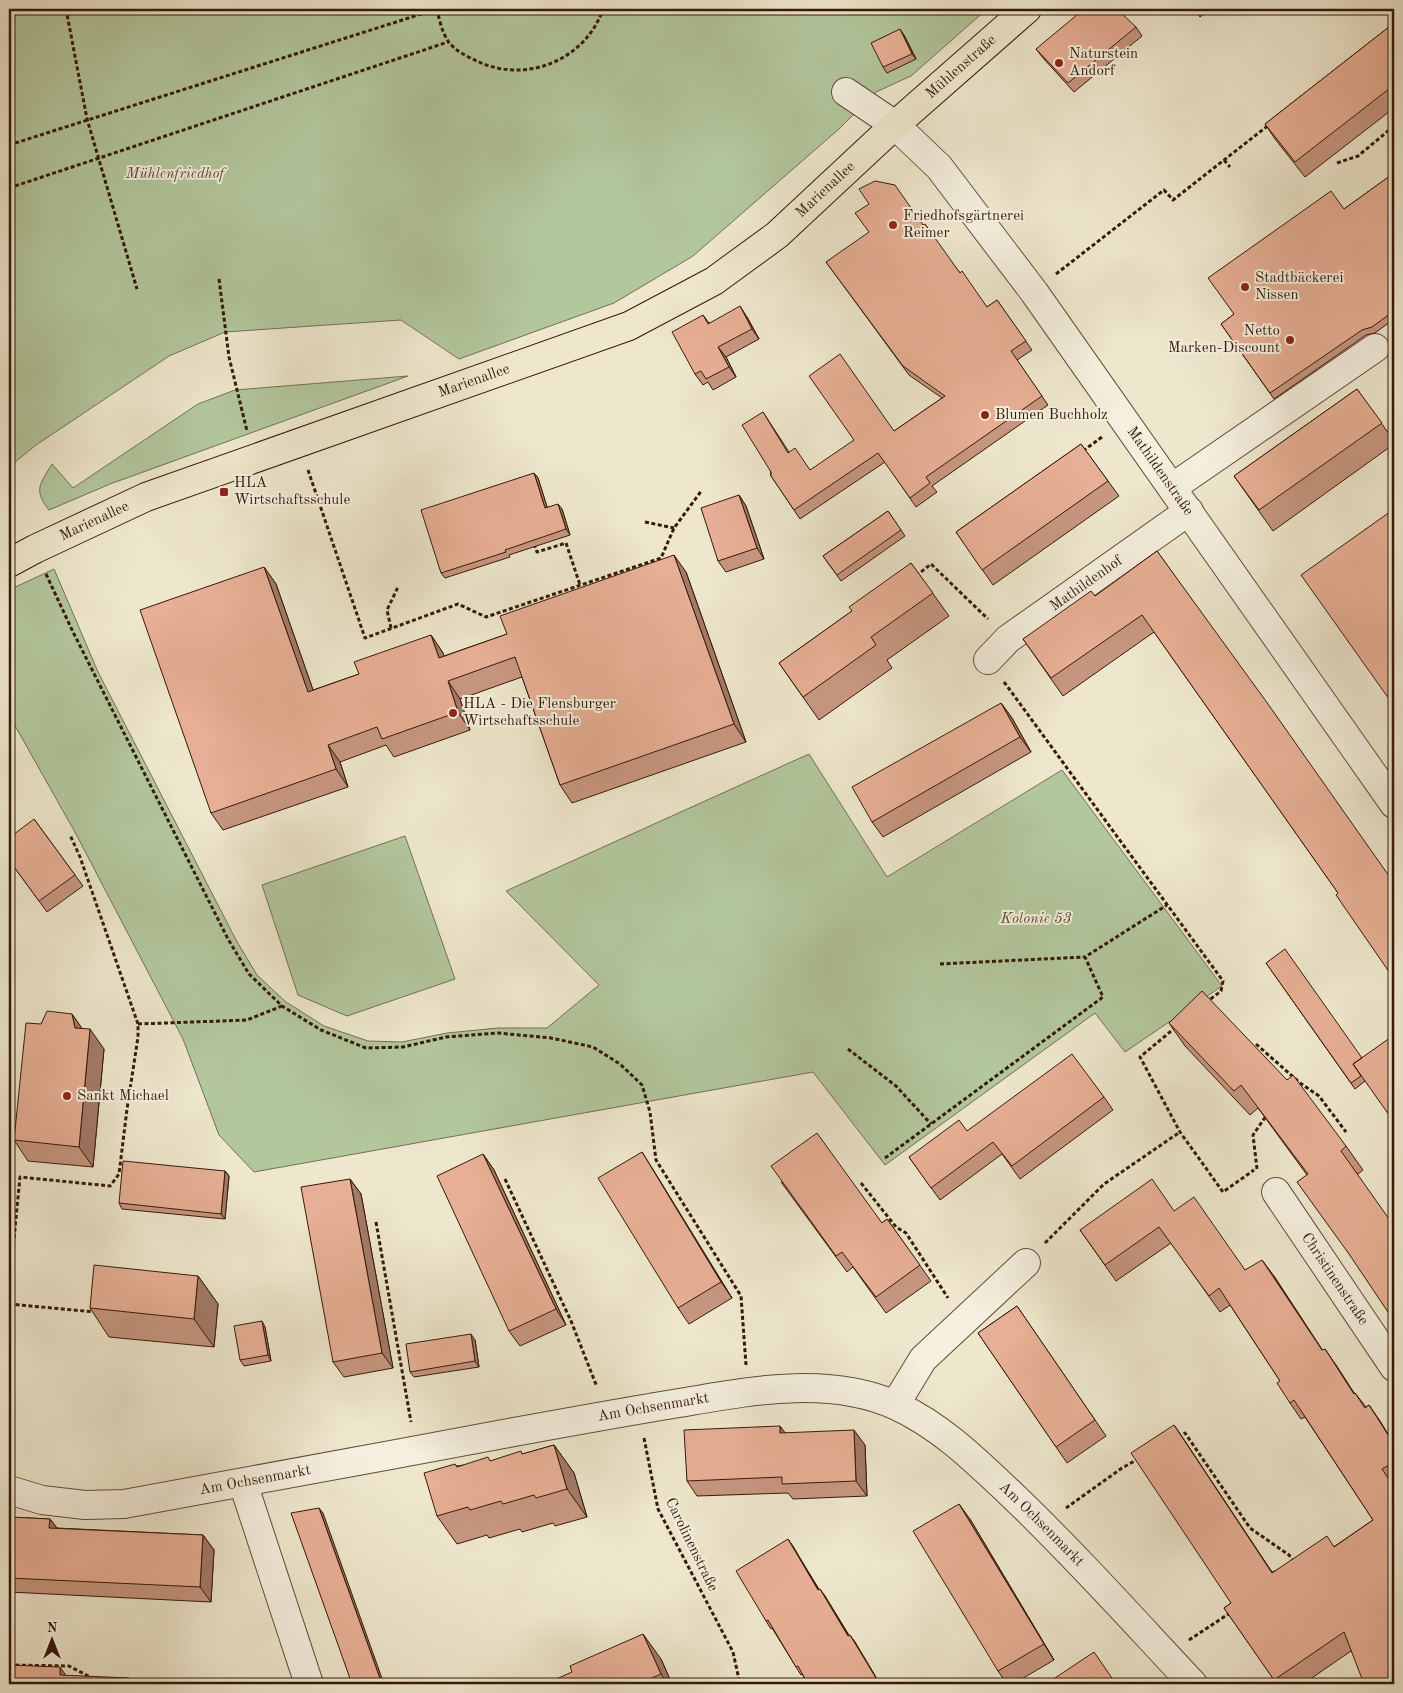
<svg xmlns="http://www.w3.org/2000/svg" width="1403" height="1693" font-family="'Old Standard TT',serif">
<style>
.green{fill:#b3c79d;stroke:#747053}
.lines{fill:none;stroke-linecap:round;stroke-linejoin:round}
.minor-casing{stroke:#644c3a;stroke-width:30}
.major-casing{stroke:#361909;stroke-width:30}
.path{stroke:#361909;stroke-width:3;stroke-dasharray:4 2.5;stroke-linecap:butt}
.minor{stroke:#f4efde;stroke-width:28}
.major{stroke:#eee7cd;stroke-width:28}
.wall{fill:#c79680;stroke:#361909}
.shaded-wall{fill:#a27a68;stroke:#361909}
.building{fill:#e7af95;stroke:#361909}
.poi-dot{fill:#8f2418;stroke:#f4efde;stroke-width:2}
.labels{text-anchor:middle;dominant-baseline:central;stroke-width:4;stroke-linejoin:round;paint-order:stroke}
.poi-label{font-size:15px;fill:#361909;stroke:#f4efde;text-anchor:start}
.street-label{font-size:15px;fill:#361909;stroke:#f4efde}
.park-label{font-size:15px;font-style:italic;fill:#5c4d35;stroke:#f4efde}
</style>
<rect width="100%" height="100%" fill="#eee7cd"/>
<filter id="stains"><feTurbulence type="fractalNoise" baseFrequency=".004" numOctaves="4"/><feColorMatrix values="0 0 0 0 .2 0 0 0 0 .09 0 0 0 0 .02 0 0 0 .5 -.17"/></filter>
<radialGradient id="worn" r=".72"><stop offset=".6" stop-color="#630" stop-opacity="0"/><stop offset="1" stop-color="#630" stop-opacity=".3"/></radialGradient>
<!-- green -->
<path class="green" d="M9,9H987L911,76L876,92L839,129L693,256L614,303L459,359L401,320L225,332L169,356L36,445L9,467Z
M408,376L110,484L49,510C33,490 40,484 52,464L73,488L198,404L235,390Z
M54,569L98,672L236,940L257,975L286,1002L324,1026L368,1041L402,1042L447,1033L498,1028H547L599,985L506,891L809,754L887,877L1062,770L1222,986L1125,1052L1095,1013L885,1165L813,1072L254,1172L219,1135L183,1039L76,834L9,715V590Z
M405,836L455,979L347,1016L298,995L262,885Z"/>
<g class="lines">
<defs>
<g id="minor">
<path id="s1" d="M846,92L895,125L939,167L1034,292L1394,804"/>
<path d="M1173,487L1375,348"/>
<path id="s2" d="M988,660L1008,639L1189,511"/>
<path id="s3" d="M1276,1192L1394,1367"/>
<path d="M895,1405L923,1359L1026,1263"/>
<path d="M243,1483L309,1684"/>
<path id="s4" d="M9,1490L42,1500L85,1505L124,1504C254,1481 384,1456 514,1432C569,1422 624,1412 679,1403C750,1391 829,1375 897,1406C942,1427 976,1461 1011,1494C1074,1554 1133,1620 1193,1684"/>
</g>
<g id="major">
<path id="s5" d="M9,563L35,549L146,497L629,326L714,281L777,235L895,125L1027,9"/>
</g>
</defs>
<!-- minor casing -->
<use href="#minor" class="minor-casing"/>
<!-- major casing -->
<use href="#major" class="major-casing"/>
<!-- path -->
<path class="path" d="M66,9L87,119L137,289
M437,9C439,19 442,32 448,41C455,51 468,57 479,62C528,84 586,59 603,9
M9,145L437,9
M1224,160L1230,167
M1337,163L1358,156L1394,126
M9,188L448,42
M1056,274L1164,190L1173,200L1270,124
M219,279L229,357L247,431
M1083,451L1102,437
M308,470L365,638L458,604L486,617L661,558L674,528L702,490
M645,522L674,528
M534,544L537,552L566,543L580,585
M46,574L73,632L228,939L249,974L282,1006L321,1030L366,1048L403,1047L446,1037L498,1033L551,1038L593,1047L620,1064L642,1085L650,1112L656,1160L741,1296L746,1365
M916,576L931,564L988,619
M391,628L387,610L398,587
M1004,682L1223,981L1221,991L1208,1001
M940,964L1085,957
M138,1024L247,1020L282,1006
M1176,1027L1140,1057L1180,1132L1223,1192L1254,1170
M1256,1044L1300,1083L1319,1096L1346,1132
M848,1049L896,1086L931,1124
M885,1158L1103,997L1085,957L1167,905
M1257,1169L1253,1135L1266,1116
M505,1179L571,1321L597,1387
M861,1183L896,1227L906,1233L948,1298
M376,1222L411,1422
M1045,1243L1104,1184L1180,1132
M9,1290L20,1177L110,1186L119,1174L127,1109L138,1037V1024L80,857L70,835
M9,1304L95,1312
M1178,1437L1185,1433L1250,1528L1289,1555L1294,1562
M644,1438L658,1509L733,1652L740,1684
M1066,1508L1122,1468L1140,1458
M1189,1640L1230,1613
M9,1665L69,1666L92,1678
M130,1684H161"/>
<!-- minor -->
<use href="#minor" class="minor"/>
<!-- major -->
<use href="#major" class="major"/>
</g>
<!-- wall -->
<path class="wall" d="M1194,9H1210L1200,17Z
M1104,15L1136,27L1142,36L1074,92L1043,58L1036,49Z
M1394,23V108L1305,177L1275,139L1265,124Z
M904,35L916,59L887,73L883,67Z
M1394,173V319L1375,333L1366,335L1274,399L1221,324L1234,314L1344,209Z
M923,225L960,273L987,307L997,300L1032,350L1017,360L1048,405L932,486L937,492L916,507L885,462L800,519L771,476L763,412L789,452L810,470L894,431L942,398L909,375L826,262Z
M703,315L709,323L747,317L759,339L726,357L736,377L713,390L708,382L703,385L695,374Z
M1357,389L1394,441V444L1273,531L1234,476Z
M1081,444L1119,496L993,585L956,532Z
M534,473L538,478L547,507L562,509L570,535L509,555L510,557L445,578L441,573Z
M739,495L746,506L764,559L726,572L718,561Z
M888,511L905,536L841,581L823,556Z
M1157,551L1380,864L1338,893L1154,632L1063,696L1023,639L1095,596Z
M911,563L949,616L887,660L892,668L819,720L779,663L852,611Z
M264,567L276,584L313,690L359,674L431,635L443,653L444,656L686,572L746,742L572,803L560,785L522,677L460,699L470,730L394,757L386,745L340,762L348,787L223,830L211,813Z
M1001,703L1012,718L1031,752L883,837L872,822Z
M34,819L83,886L47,912L9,860Z
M1266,963L1362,1058L1365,1081L1355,1089Z
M72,1014L82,1029L104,1049L93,1167L28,1161L14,1140L41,1024Z
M1169,1023L1346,1146L1363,1170L1358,1174L1307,1175L1258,1108L1250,1115L1185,1046Z
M1104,1097L1113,1110L1020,1179L1002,1154L940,1200L909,1157L967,1131Z
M483,1154L494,1170L566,1325L520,1346L509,1331Z
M652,1168L732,1298L689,1324L678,1308Z
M225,1171L229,1176L225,1219L122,1209L119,1203Z
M350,1179L361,1194L393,1368L344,1377L333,1362Z
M781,1182L882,1223L887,1219L931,1281L886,1313L853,1267L847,1272Z
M1174,1211L1245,1270L1274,1276L1322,1350L1336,1365L1354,1393H1355L1366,1407L1369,1405L1394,1443V1485L1351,1651L1303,1684H1277L1224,1608L1231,1603L1174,1425L1272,1572L1335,1546L1373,1520L1305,1417L1301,1419L1290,1403L1280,1381L1230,1305L1220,1312L1171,1243L1116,1281L1080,1230Z
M198,1276L218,1304L214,1347L109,1337L90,1308Z
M1017,1306L1106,1436L1067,1463L978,1333Z
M265,1327L271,1361L244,1366L240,1360Z
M475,1340L479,1367L414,1377L410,1372Z
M780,1426L785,1433L865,1445L867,1496L793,1499L788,1493L697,1496L687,1481Z
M554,1445L574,1473L587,1517L555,1526L553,1523L522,1532L520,1529L489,1538L487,1535L457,1544L437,1516L455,1464L457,1466L491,1461L523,1454Z
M9,1517L50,1519L57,1528L203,1535L214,1550L211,1602L9,1592Z
M970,1519L1054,1660L1013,1684H1007L998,1671Z
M788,1539L819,1589L825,1596L849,1635L855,1642L880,1684H808L802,1674L801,1675L796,1667L772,1628L771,1629L766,1621Z
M661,1659L672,1684H556Z"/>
<!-- shaded-wall -->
<path class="shaded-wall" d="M900,29L904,35L916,59L912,54Z
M740,306L747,317L759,339L752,329Z
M718,347L726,357L736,377L729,367Z
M534,473L538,478L549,513L545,508Z
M739,495L746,506L764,559L757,548Z
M558,504L562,509L570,535L566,529Z
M674,555L686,572L746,742L734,724Z
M264,567L276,584L320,710L308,692Z
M431,635L443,653L451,675L439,658Z
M448,681L460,699L470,730L458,712Z
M1001,703L1012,718L1031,752L1020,737Z
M328,745L340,762L348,787L336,769Z
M72,1014L86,1034L75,1028Z
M90,1029L104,1049L93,1167L79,1147Z
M642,1152L652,1168L732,1298L721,1282Z
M483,1154L494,1170L566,1325L556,1309Z
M225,1171L229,1176L225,1219L221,1214Z
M350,1179L361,1194L393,1368L382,1353Z
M1262,1260L1274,1276L1333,1366L1322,1350Z
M198,1276L218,1304L214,1347L194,1319Z
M262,1321L265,1327L271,1361L268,1355Z
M471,1334L475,1340L479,1367L475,1361Z
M1325,1349L1336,1365L1365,1410L1354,1394Z
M1369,1405L1380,1421L1394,1444Z
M1174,1425L1185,1441L1283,1589L1272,1573Z
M780,1426L791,1441L780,1433Z
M854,1430L865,1445L867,1496L856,1481Z
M554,1445L574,1473L587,1517L567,1489Z
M959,1504L970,1519L1054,1660L1044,1644Z
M319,1508L323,1513L384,1684H382Z
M50,1519L61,1534L49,1528Z
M203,1535L214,1550L211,1602L200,1587Z
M788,1539L793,1546L823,1597L818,1590Z
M820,1589L825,1596L853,1643L848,1636Z
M643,1634L661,1659L672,1684H668L661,1674Z
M850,1635L855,1642L880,1684L879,1683Z
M60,1667L72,1684L60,1675Z
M129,1678L134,1684H129Z"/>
<!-- building -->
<path class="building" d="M1084,9H1099L1104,15L1112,9H1117L1136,27L1068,83L1036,49Z
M1394,23V85L1295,162L1265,124Z
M900,29L912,54L883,67L871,43Z
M1394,173V311L1372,327L1362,330L1270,393L1221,324L1234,314L1208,278L1331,191L1344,209Z
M875,181L895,185L923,225L925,224L960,273L962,271L987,307L997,300L1026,341L1011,351L1042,396L926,477L930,483L910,498L878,453L794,510L771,476V472L742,425L763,412L788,453L795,448L810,470L854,440L809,376L840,354L894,431L945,396L903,366L826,262L869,232L855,213L869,204L859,189Z
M740,306L752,329L718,347L729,367L706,379L701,371L695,374L672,332L703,315L708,324Z
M1357,389L1382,423L1259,510L1234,476Z
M1081,444L1108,481L982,570L956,532Z
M534,473L545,508L558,504L566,529L505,550L506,552L441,573L421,510Z
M739,495L757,548L718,561L701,508Z
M1394,509V706L1301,575Z
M888,511L901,530L837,575L823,556Z
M1157,551L1268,704L1394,883V979L1336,895L1338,893L1142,615L1051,678L1023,639L1091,591L1095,596Z
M674,555L734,724L560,785L515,657L448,681L458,712L382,739L377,727L328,745L336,769L211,813L140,610L264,567L308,692L359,674L354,662L431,635L439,658L507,634L500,616Z
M911,563L933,593L871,637L876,645L803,697L779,663L852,611L849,607Z
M1001,703L1020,737L872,822L852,787Z
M34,819L75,875L39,901L9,860V838Z
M1285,949L1362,1058L1353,1064L1361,1076L1351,1083L1266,963Z
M1202,991L1287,1080L1293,1075L1346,1146L1341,1151L1394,1226V1321L1349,1254L1297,1182L1308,1174L1241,1085L1234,1091L1169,1023Z
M47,1011L72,1014L75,1028L90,1029L79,1147L14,1140L26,1023L41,1024Z
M1394,1035V1122L1353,1064Z
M1072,1054L1104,1097L1012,1166L993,1142L931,1188L909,1157L959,1120L967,1131Z
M817,1133L882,1223L887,1219L920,1265L876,1297L842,1252L836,1256L771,1166Z
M642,1152L721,1282L678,1308L598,1178Z
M483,1154L556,1309L509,1331L437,1176Z
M123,1161L225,1171L221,1214L119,1203Z
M350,1179L382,1353L333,1362L301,1187Z
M1152,1179L1174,1211L1194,1197L1245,1270L1262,1260L1322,1350L1325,1349L1354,1394L1355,1393L1365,1408L1369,1405L1392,1441L1388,1443L1394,1452V1462L1382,1469L1394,1487V1684H1364L1344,1632L1274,1680L1224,1608L1231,1603L1131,1453L1174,1425L1272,1573L1327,1536L1334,1547L1373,1520L1294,1400L1290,1403L1277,1383L1280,1381L1219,1288L1209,1296L1159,1227L1105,1265L1080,1230Z
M94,1265L198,1276L194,1319L90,1308Z
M1017,1306L1095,1420L1056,1447L978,1333Z
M262,1321L268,1355L240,1360L234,1326Z
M471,1334L475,1361L410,1372L406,1344Z
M780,1426V1433L854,1430L856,1481L782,1484V1477L687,1481L684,1430Z
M554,1445L567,1489L536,1498L534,1495L503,1504L501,1501L470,1510L468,1507L437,1516L424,1473L455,1464L457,1467L488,1457L490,1461L521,1451L522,1454Z
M959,1504L1044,1644L998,1671L913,1531Z
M319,1508L382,1684H352L291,1513Z
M9,1517L50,1519L49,1528L203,1535L200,1587L9,1578Z
M788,1539L818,1590L820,1589L848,1636L850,1635L879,1683L877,1684H808L798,1666L796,1667L768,1620L766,1621L736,1571Z
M643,1634L661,1674L643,1682L644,1684H556L554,1680L572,1672L570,1666Z
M1094,1652L1116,1684H1055L1052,1680Z
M9,1665L60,1667V1675L129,1678V1684H9Z"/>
<!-- markers -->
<g class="poi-dot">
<circle cx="1059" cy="63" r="5"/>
<circle cx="893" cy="225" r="5"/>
<circle cx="1245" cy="287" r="5"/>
<circle cx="1290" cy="340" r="5"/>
<circle cx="985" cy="415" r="5"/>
<rect x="219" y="487" width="10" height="10" rx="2.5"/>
<circle cx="453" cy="713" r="5"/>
<circle cx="67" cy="1096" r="5"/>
</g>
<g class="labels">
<!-- poi labels -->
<g class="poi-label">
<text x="1069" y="54">Naturstein<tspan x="1069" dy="17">Andorf</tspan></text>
<text x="903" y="216">Friedhofsgärtnerei<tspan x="903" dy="17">Reimer</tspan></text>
<text x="1255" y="278">Stadtbäckerei<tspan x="1255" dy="17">Nissen</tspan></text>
<text x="1280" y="331" text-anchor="end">Netto<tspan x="1280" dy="17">Marken-Discount</tspan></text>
<text x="995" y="415">Blumen Buchholz</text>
<text x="234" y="483">HLA<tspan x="234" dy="17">Wirtschaftsschule</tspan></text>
<text x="463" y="704">HLA - Die Flensburger<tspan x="463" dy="17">Wirtschaftsschule</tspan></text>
<text x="77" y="1096">Sankt Michael</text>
</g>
<!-- street labels -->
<g class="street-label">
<text stroke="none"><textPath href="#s5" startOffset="1088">Mühlenstraße</textPath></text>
<text stroke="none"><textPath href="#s5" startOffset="905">Marienallee</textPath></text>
<text stroke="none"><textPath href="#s5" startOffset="500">Marienallee</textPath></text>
<text stroke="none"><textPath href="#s1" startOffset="496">Mathildenstraße</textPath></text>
<text stroke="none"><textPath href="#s5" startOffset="95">Marienallee</textPath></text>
<text stroke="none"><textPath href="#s2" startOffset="125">Mathildenhof</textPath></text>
<text stroke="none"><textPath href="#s3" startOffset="105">Christinenstraße</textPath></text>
<text stroke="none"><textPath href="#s4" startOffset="655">Am Ochsenmarkt</textPath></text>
<text stroke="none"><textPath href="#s4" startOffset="250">Am Ochsenmarkt</textPath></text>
<text stroke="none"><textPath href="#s4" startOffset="1090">Am Ochsenmarkt</textPath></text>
<text transform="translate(691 1545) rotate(64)">Carolinenstraße</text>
</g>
<!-- park labels -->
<g class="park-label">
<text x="175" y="174">Mühlenfriedhof</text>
<text x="1036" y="919">Kolonie 53</text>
</g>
</g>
<!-- margin -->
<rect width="1403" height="1693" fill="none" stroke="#eee7cd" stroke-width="30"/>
<rect x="10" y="10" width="1383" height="1673" fill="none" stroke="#361909" stroke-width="2.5"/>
<rect x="15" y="15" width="1373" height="1663" fill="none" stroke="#361909"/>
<!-- north arrow -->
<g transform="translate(52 1640)" stroke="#f4efde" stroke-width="4" paint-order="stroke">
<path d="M0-4L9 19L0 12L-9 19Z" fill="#361909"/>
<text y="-8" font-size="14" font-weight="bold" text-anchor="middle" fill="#361909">N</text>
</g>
<rect width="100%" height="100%" filter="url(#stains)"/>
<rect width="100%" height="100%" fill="url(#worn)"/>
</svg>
